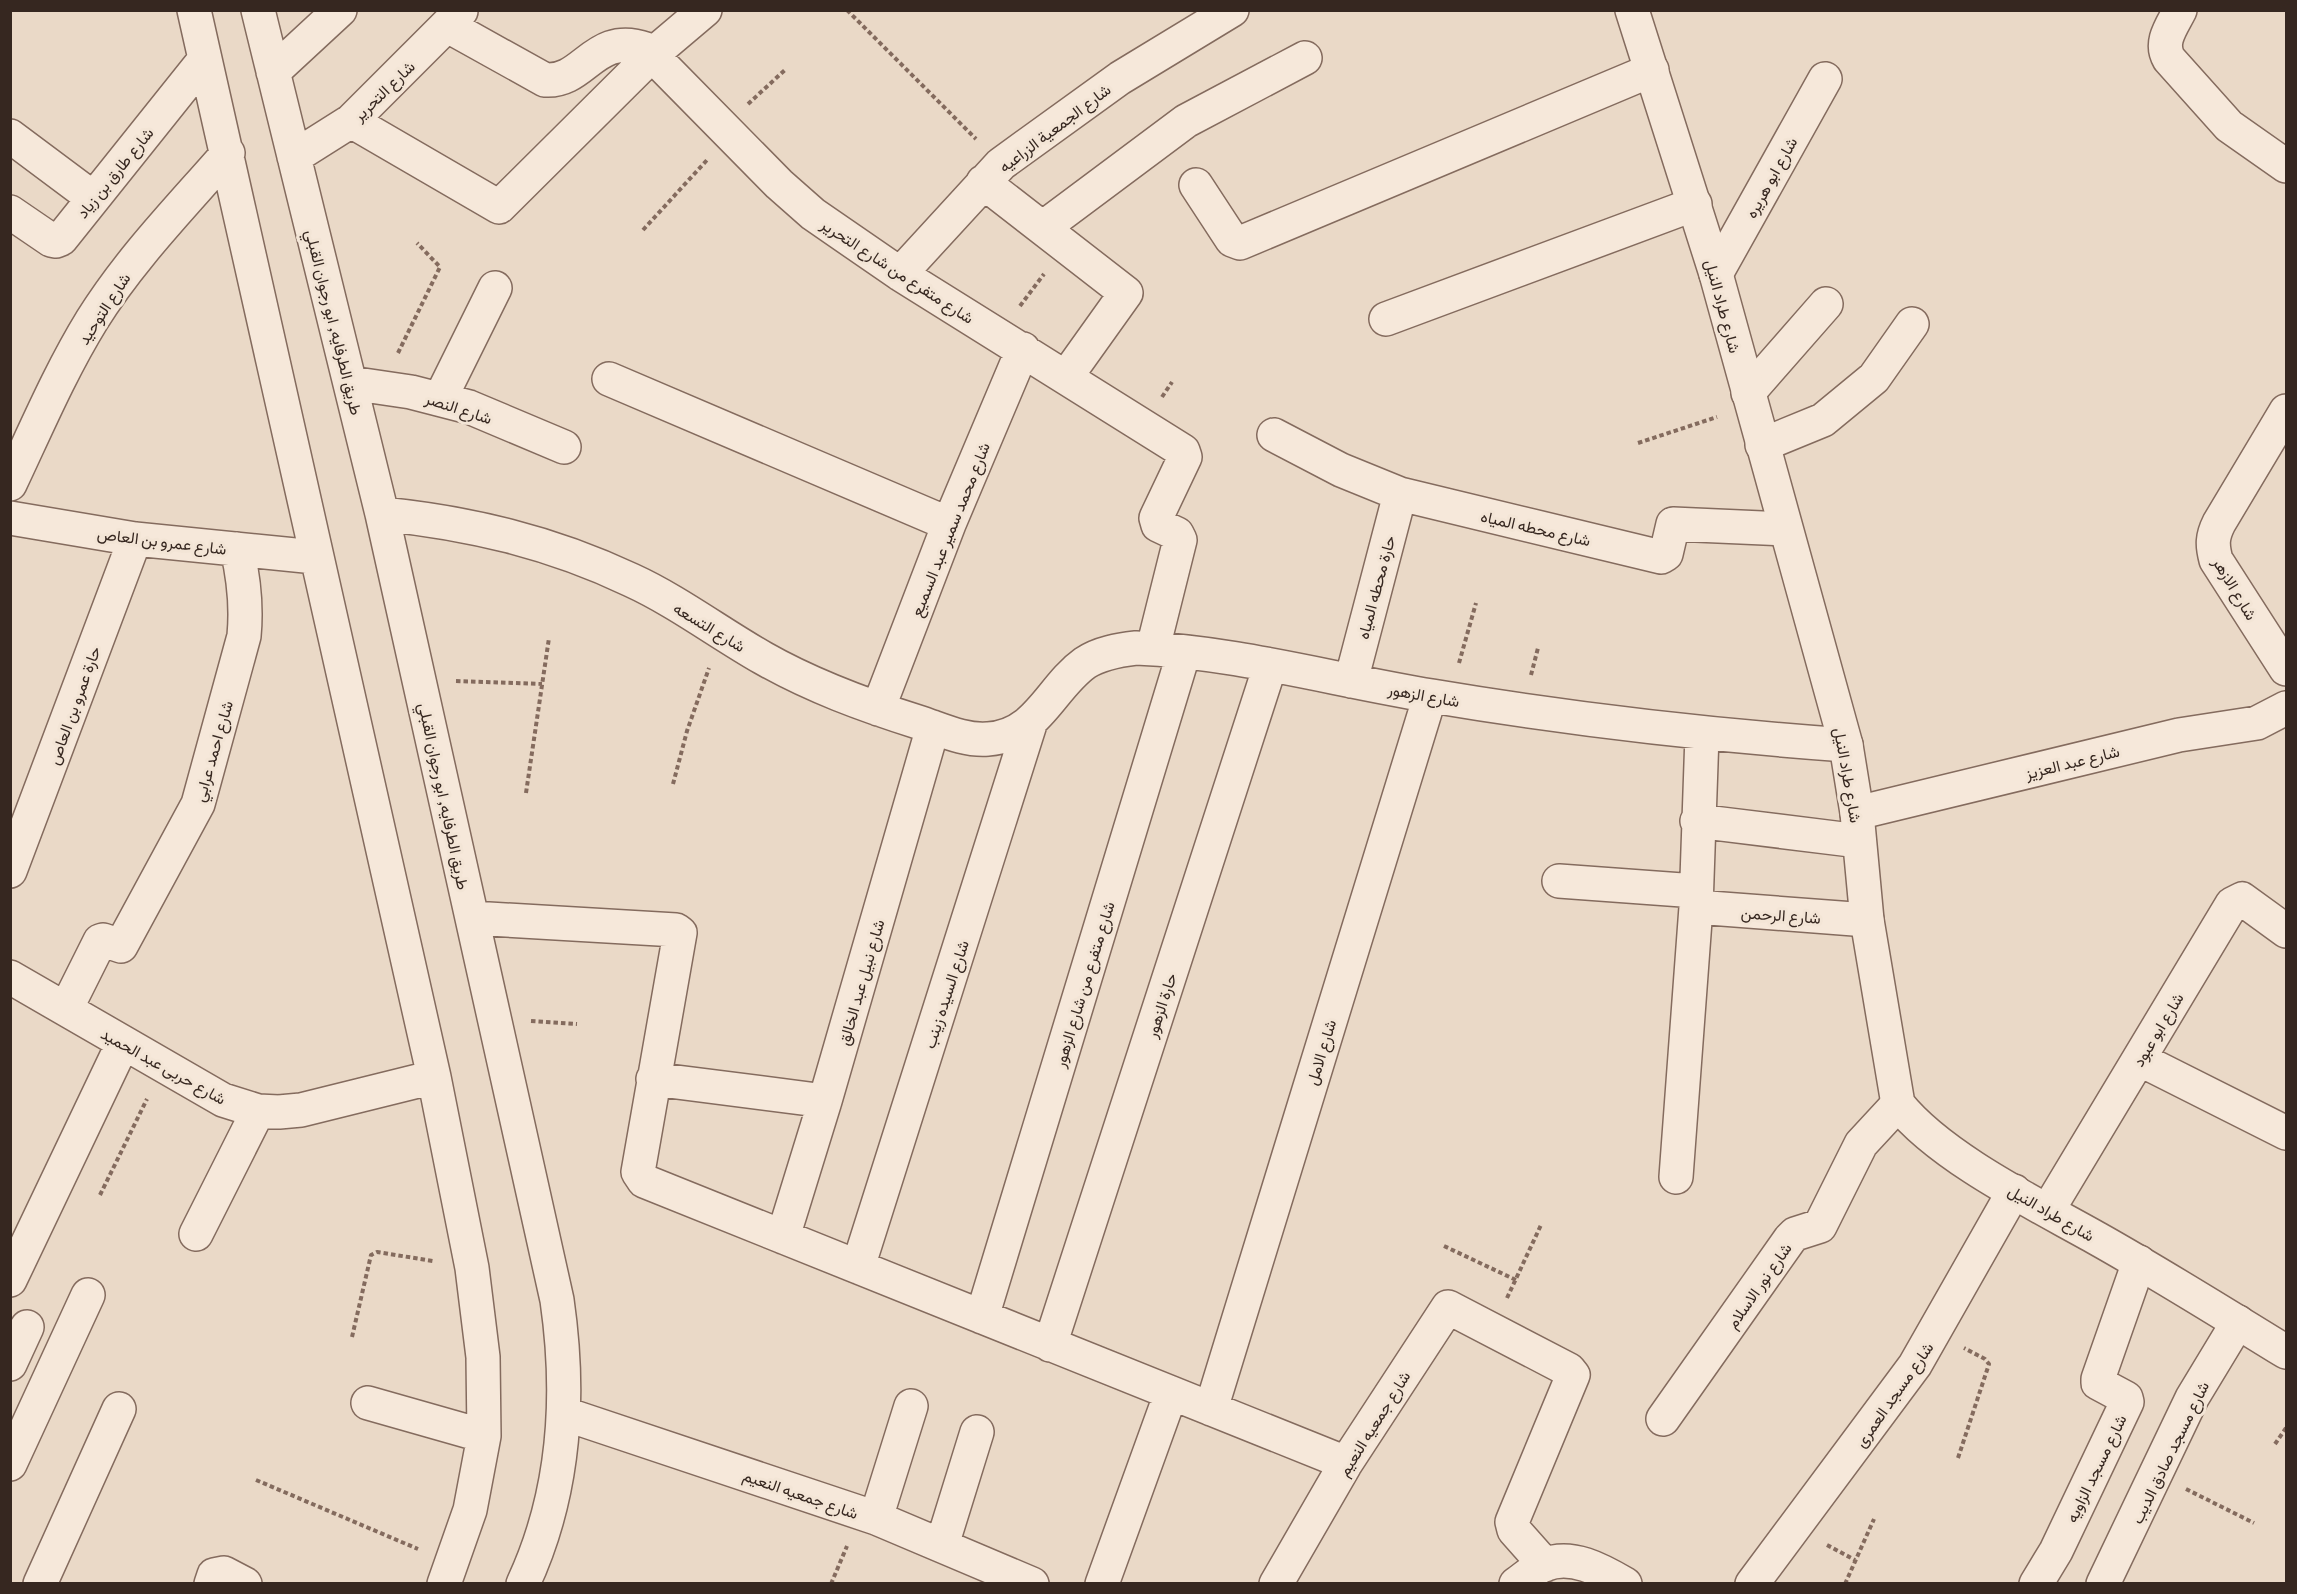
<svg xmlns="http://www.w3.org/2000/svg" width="2297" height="1594" font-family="Literata,Vazirmatn,serif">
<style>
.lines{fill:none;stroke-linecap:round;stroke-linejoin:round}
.minor-casing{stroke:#846b5e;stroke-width:36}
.tertiary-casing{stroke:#846b5e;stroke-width:36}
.path{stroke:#846b5e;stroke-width:4;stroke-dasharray:4.5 3;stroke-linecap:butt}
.minor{stroke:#f6e8da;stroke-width:33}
.tertiary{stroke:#f6e8da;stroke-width:33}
.labels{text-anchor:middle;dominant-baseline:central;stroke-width:6;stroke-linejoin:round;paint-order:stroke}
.street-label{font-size:16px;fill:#362720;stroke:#f3e5d6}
</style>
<rect width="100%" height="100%" fill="#ead9c7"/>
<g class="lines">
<defs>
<path id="minor" d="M194,10L434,1077L472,1268L483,1357L484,1436L470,1510L444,1584
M258,10L382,514L557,1300C571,1397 565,1494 523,1584
M2180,10C2172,26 2159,42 2169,59L2229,126L2286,166
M448,26L545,80C585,83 594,31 646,49L779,184L813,214L900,274L1183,451L1185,457L1156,518L1158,525L1177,534L1180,540L1153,648
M273,72L340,10
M351,121L499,207L653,54L705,10
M10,136L93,198
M294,157L351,121L461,11
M983,182L1126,293L1066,377
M1196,185L1232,240L1240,243L1652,70
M10,212L51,240L56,241L61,239L205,59
M1044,227L1186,121L1305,58
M900,274L1001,164L1120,78L1232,10
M1716,274L1825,79
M1386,319L1695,204
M609,379L949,524
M350,383L411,392L469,407L564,447
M1748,393L1826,304
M440,399L495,288
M2286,411L2219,523C2212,537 2212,545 2216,560L2286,669
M1274,435L1341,470L1400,494L1661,557L1666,554L1673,524L1785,529
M1762,445L1823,420L1874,378L1912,324
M10,484C36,429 60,372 92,320C130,259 181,207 228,153
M382,514C470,523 551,542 631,580C677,601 719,633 763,658C812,686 864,705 918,722C940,729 964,741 988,739C1038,736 1050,688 1085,663C1100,653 1119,650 1136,648C1236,652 1334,680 1432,696C1569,719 1707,735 1846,745
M10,518L135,539L315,557
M1351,681L1400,494
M878,709L949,524L1023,349
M1857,813L2179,735L2257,723L2286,708
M1697,821L1859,841
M10,871L135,539
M1559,881L1696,891
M1696,907L1867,920
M472,918L676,930L680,933L638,1172L644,1181L1346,1463
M10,977L223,1100L258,1111L279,1112L301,1110L434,1077
M66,1009L100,941L103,940L121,946L198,804L244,636C247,605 244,579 237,549
M2139,1059L2286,1133
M653,1079L825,1101
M1676,1177L1696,907L1702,735
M2048,1210L2232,904L2242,899L2286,931
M196,1234L258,1111
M783,1237L825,1101L933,727
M858,1267L1031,721
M10,1280L123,1043
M982,1317L1184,652
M1050,1345L1270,666
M10,1364L27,1327
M368,1403L484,1436
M1211,1409L1430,696
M565,1414L876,1518L1032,1584
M1663,1419L1790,1239L1795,1234L1820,1226L1861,1144L1898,1104
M10,1464L88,1295
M876,1518L911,1406
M942,1545L977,1432
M40,1584L119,1409
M211,1584L214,1575L224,1573L245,1584
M1102,1584L1171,1393
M1276,1584L1346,1463L1448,1307L1569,1370L1573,1375L1512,1522L1514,1530L1545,1565
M1516,1584C1525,1578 1534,1569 1544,1565C1571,1553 1601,1570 1625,1584
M1752,1584L1915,1365L2014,1191
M2036,1584L2056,1551L2127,1402L2126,1398L2098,1383V1379L2139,1262
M2103,1584L2192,1398L2238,1322"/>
<path id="tertiary" d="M1632,10L1716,274L1846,745L1857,813L1867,920L1898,1104C1941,1158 2038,1205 2098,1239C2162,1275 2224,1314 2286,1352"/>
</defs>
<!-- minor casing -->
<use href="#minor" class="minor-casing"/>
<!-- tertiary casing -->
<use href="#tertiary" class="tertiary-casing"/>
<!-- path -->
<path class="path" d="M847,10L976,139
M748,104L786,69
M643,230L707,160
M1020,306L1044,274
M398,353L440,267L417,243
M1162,397L1172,382
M1638,443L1717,417
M1459,663L1476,603
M1531,675L1538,648
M456,681L542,684
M673,784L687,731L709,668
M526,793L549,638
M531,1021L577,1024
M100,1195L147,1099
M1444,1246L1516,1280
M1507,1298L1541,1225
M352,1337L371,1255L377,1252L433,1261
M2275,1444L2286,1428
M1958,1458L1989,1364L1985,1359L1964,1348
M256,1480L418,1549
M2186,1489L2254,1523
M1827,1545L1855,1560
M831,1584L847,1546
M1845,1584L1874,1519"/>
<!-- minor -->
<use href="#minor" class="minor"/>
<!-- tertiary -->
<use href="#tertiary" class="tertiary"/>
</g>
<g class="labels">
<!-- street labels -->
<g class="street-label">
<text transform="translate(383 90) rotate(-44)">شارع التحرير</text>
<text transform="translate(1054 127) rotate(-37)">شارع الجمعية الزراعيه</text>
<text transform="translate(114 172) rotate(-51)">شارع طارق بن زياد</text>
<text transform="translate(1770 177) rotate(-61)">شارع ابو هريره</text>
<text transform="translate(898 270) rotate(33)">شارع متفرع من شارع التحرير</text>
<text transform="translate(1724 306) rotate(75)">شارع طراد النيل</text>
<text transform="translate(103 308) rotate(-57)">شارع التوحيد</text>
<text transform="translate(335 322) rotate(76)">طريق الطرفايه, ابو رجوان القبلي</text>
<text transform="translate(459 407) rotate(18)">شارع النصر</text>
<text transform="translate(1536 527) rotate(13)">شارع محطه المياه</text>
<text transform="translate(949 529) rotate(-68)">شارع محمد سمير عبد السميع</text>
<text transform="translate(162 540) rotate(7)">شارع عمرو بن العاص</text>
<text transform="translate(1375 587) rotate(-75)">حارة محطه المياه</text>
<text transform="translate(2236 588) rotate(59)">شارع الازهر</text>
<text transform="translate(710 626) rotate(31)">شارع التسعه</text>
<text transform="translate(1424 694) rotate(10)">شارع الزهور</text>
<text transform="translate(73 705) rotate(-70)">حارة عمرو بن العاص</text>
<text transform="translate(212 751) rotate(-74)">شارع احمد عرابي</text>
<text transform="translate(2072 761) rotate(-14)">شارع عبد العزيز</text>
<text transform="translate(1849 775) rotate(80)">شارع طراد النيل</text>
<text transform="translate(445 796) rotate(78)">طريق الطرفايه, ابو رجوان القبلي</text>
<text transform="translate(1781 914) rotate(4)">شارع الرحمن</text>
<text transform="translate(860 982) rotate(-74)">شارع نبيل عبد الخالق</text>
<text transform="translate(1083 984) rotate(-73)">شارع متفرع من شارع الزهور</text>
<text transform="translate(945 994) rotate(-72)">شارع السيده زينب</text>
<text transform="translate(1160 1005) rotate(-72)">حارة الزهور</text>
<text transform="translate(2157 1029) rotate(-59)">شارع ابو عبود</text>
<text transform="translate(1320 1052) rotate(-73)">شارع الامل</text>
<text transform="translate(164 1065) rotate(29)">شارع حربى عبد الحميد</text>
<text transform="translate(2052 1212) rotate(30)">شارع طراد النيل</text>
<text transform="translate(1758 1285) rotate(-55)">شارع نور الاسلام</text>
<text transform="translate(1893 1394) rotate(-55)">شارع مسجد العمرى</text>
<text transform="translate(1373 1423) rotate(-58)">شارع جمعيه النعيم</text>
<text transform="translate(2169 1452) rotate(-64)">شارع مسجد صادق الديب</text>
<text transform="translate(2095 1468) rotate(-64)">شارع مسجد الزاويه</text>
<text transform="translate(801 1493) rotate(19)">شارع جمعيه النعيم</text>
</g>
</g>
<!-- border -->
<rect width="2297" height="1594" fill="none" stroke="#362720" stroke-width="24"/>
</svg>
